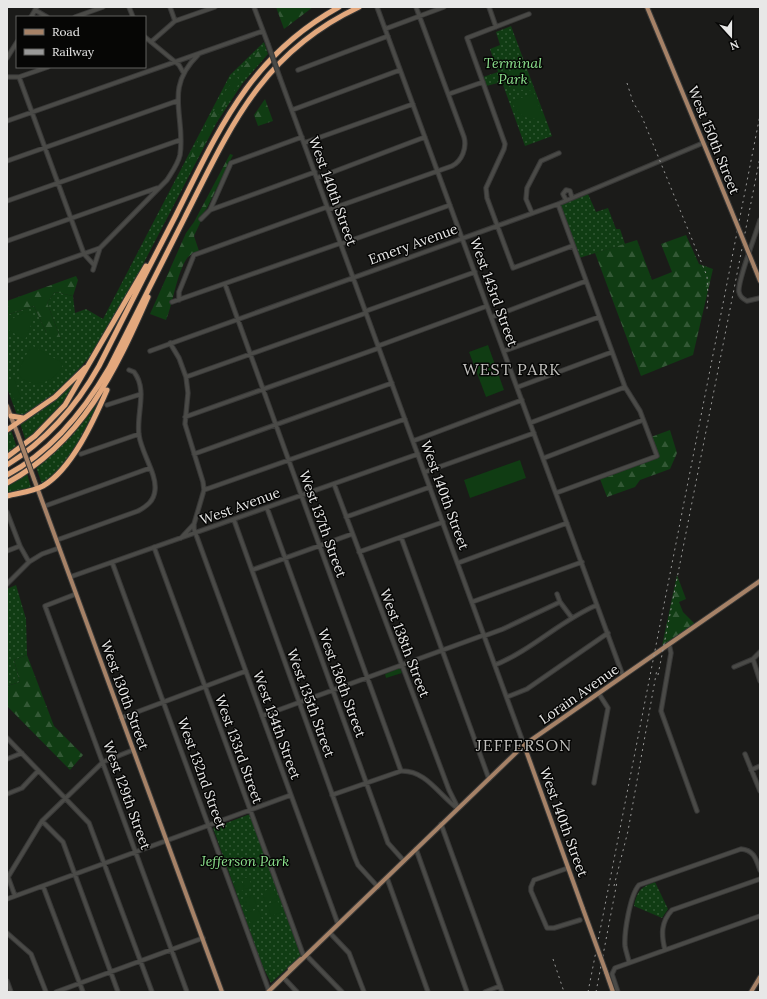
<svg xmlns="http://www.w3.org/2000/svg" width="767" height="999" font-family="Lora,serif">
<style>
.grass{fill:url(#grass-dots)}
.forest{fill:url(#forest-firs)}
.garden{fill:#103c13}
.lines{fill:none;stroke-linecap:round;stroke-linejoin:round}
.minor-casing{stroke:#383837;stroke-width:5.5}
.major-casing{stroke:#383837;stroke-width:6}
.highway-casing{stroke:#383837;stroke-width:7}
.minor{stroke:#4a4a47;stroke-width:3.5}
.major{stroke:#a68267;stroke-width:4}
.highway{stroke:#e3a87d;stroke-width:5}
.rail{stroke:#999998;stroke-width:1;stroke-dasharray:2 4;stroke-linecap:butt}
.minor-bridge-casing{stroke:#383837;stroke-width:5.5;stroke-linecap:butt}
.major-bridge-casing{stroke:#383837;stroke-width:6;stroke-linecap:butt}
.minor-bridge{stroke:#4a4a47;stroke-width:3.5}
.major-bridge{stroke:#a68267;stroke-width:4}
.labels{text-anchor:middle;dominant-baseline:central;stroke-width:3;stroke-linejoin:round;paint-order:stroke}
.park-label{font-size:14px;font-style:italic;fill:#8ce28d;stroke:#060605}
.street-label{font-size:14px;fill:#e8e8e7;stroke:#060605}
.quarter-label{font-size:16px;letter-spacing:1px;fill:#c2c1be;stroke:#060605}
</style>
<defs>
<pattern id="grass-dots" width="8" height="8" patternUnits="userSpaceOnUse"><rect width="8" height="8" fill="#103c13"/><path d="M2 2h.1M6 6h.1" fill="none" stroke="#335835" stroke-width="1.8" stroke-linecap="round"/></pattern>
<pattern id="forest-firs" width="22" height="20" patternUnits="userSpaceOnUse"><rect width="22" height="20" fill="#103c13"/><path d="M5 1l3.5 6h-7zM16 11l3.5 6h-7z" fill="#335835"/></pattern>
</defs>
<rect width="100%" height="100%" fill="#1b1b19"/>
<!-- grass -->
<path class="grass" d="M511,26L552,136L525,146L502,82L486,86L483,77L498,72L490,49L500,45L496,32Z
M264,42L268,54L242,84L217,122L137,276L92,354L61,389L24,416L17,415L7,388V315L34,306L46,332L61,339L47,303L55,292L73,296L75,313L86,309L103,319L230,75Z
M588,194L596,212L608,208L616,229H620L625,244L579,258L560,205Z
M77,379L78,380L62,406L26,442L20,423L59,396Z
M100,400L72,454L54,475L42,484L36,467L71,437Z
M11,430L17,448L7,454V432Z
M27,473L31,488L7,493V486Z
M16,585L26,619L27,655L14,660L20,682L7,686V589Z
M250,814L301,956L271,983L262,965L213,828Z
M655,882L668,909L662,918L634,906C637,891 641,887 655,882Z"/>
<!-- forest -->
<path class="forest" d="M276,7H313L284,29Z
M262,46L265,53L264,56L243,79L239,76V72Z
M237,77L240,82L220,112L195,163H191L189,161C195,146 226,84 237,77Z
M265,99L273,121L258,126L254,115Z
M230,154L233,155L207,208L199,219L201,221L194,236L199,251C195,253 191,254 188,257C177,271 173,304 166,320L150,314L186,233L194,222Z
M686,235L699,264L713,269L693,355L641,376L595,253L637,240L652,280L672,272L661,244Z
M76,276L78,280L73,296L55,292L47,303L61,339L57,344L46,332L34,306L7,315V301Z
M670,430L677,453L670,469L640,480L635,487L607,497L600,479L659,457L651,437Z
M24,477L25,481L20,486L7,491V487Z
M677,575L686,599L679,602L683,612L695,624L662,646Z
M27,655L54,726L83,755L70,770L7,706V686L20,682L14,660Z"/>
<!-- garden -->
<path class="garden" d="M523,66L533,91L513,89L498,75Z
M534,93L544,119C524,119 522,118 511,102Z
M25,312L33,313V320L25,340L7,329L8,321Z
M31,345L61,362L63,365C53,382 39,388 22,379L18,372Z
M488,345L504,390L486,397L469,352Z
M14,378L21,398L14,400L7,381Z
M520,460L526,478L470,498L464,480Z
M400,668L402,673L386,678L385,674Z
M249,877L252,887L245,889L242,879Z
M241,879L244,890L238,892L234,882Z
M273,887L277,898L266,903L262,892Z
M253,895L257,906L246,910L242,899Z
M278,901L282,912L271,916L267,905Z
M258,909L262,919L250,923L246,913Z"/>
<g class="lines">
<defs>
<path id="minor" d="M129,7L133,17
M170,7L175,21
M254,7L268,44
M377,7L623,676
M489,7L496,27
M35,10L47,17
M529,14L467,38L505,144L504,149L486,188L487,198L513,268L572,246
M31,17L37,7
M75,17L103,7
M385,29L444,7
M145,37L179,65L183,72
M151,42L175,21L215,7
M7,58L17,42
M298,70L388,36
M7,77H19L48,67
M19,77L84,254L94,265
M280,78L524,745
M449,94L483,82
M292,110L400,70
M7,121L263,31
M304,143L413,104
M7,161L177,101
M317,178L425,137
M566,200L563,194L566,190L570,191L572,198
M7,201L180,140
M210,210L315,172
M328,210L452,166C462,161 467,148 464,137L416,7
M532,213L526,199L527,188L541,161L559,153
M201,219L210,210L231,163L302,137
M760,220C756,234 737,282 739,292C740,297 743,299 747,301L760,298
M7,241L157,188
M341,244L450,205
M93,270L100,248L167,180C172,172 178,164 180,155C186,116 163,89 198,55
M7,281L100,248
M225,284L401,771
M179,300V292L194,255L327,207
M172,302L341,243
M366,311L475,272
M492,317L586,281
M170,343L179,358L186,377L188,393L185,424L203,482L204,490L194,524V529L338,924
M378,346L487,306
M150,351L558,204L703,143
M504,351L599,317
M186,377L366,313
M518,387L612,352
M107,405L141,394
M185,417L379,348
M530,423L625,387
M413,441L522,400
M81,454L139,434
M194,454L392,383
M544,458L643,420
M425,472L534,433
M334,484L449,790L458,808
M204,490L405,419
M556,493L657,456L640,411L625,387L558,204
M45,506L150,468
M267,508L388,843L404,861
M7,512L20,546L29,562
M346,517L430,487
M234,520L355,858L358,865L378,887
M401,537L489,779
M181,538L193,525
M57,540L138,511C147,506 154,501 155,490C157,474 141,452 139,435C136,414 148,390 134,372L129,370
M154,547L304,957
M7,551L20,546
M359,552L443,522
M112,562L269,991
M458,563L567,523
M252,570L352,534
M70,577L418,454
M7,584L29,562L42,554L59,548
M76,594L45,606L187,992
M557,594L560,602L572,618
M472,602L582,562
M484,636L503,629L560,602
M669,644L671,653L661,711L697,811
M753,659L760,681
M495,665C532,650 561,620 597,605
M734,667L753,659L760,652
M507,697L527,689L608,633
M262,716L484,635
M121,718L246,671
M7,738L89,823L152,992
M745,754L760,791
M7,759L22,753
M751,770L760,766
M594,783L608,708L599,694
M7,794L22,788L38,771
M332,795L401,771C426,770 439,795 457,808
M42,821L63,842L118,992
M441,824L502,992
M416,849L467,992
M568,868L534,880L531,887V891L547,928H554L580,920
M387,878L428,992
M43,886L83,992
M15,896L8,877L42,821L103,762L133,750
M7,899L291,795
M7,933L31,954L46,992
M330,933L349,953L364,992
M665,950C661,934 661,922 672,910L760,879
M306,955L342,992
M629,962C628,957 626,952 625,946C624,933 630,895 639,885L741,849C754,850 756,859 760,870
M283,977L297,992
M7,981L11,992
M56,992L203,938
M485,992L500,986
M618,992L612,974L615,968L760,916"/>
<path id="major" d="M647,7L715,171
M754,266L760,281
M7,406L18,435
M34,479L222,992
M524,745L583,909
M290,969L301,959
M606,972L613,992
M268,992L524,745L760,581
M751,992L760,977"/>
<path id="highway" d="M11,416L23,418
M7,430L55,397L85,368
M7,457L35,436L65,405L146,266
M7,465C47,440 76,407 99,366C124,316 150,265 176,215C219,129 250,56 339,7
M7,475C52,451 84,411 109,368C134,318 159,268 184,219C230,128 261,53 359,7
M7,483C82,442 115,372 148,297
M7,496C18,493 32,492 43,486C72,469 94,420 107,390"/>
</defs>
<!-- minor casing -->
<use href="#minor" class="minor-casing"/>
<!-- major casing -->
<use href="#major" class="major-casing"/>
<!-- highway casing -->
<use href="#highway" class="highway-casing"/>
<!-- minor -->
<use href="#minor" class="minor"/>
<!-- major -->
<use href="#major" class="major"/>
<!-- highway -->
<use href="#highway" class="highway"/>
<!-- rail -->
<path class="rail" d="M627,83L633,102L642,117L707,276L708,297L707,309
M658,675L760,157
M614,886L628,831L657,669
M553,959L564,992
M588,992L760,115
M596,992L617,882"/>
<defs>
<path id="minor-bridge" d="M268,44L280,78"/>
<path id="major-bridge" d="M715,171L754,266
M18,435L34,479
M583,909L606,972"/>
</defs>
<!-- minor-bridge casing -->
<use href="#minor-bridge" class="minor-bridge-casing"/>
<!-- major-bridge casing -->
<use href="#major-bridge" class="major-bridge-casing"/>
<!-- minor-bridge -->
<use href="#minor-bridge" class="minor-bridge"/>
<!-- major-bridge -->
<use href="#major-bridge" class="major-bridge"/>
</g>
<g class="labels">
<!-- park labels -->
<g class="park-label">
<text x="513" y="63">Terminal<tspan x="513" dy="16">Park</tspan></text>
<text x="245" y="861">Jefferson Park</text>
</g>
<!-- street labels -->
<g class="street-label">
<text transform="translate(714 140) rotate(68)">West 150th Street</text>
<text transform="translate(333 191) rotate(70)">West 140th Street</text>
<text transform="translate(413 244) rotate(-20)">Emery Avenue</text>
<text transform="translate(494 292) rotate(70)">West 143rd Street</text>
<text transform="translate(445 495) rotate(70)">West 140th Street</text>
<text transform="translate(240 506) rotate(-20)">West Avenue</text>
<text transform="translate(323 524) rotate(70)">West 137th Street</text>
<text transform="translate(405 643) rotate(69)">West 138th Street</text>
<text transform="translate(342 683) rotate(70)">West 136th Street</text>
<text transform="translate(579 694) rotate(-35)">Lorain Avenue</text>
<text transform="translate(125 695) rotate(70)">West 130th Street</text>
<text transform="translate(311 703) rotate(70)">West 135th Street</text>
<text transform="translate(277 725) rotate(70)">West 134th Street</text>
<text transform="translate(239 749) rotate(70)">West 133rd Street</text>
<text transform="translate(202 773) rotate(70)">West 132nd Street</text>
<text transform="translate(127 795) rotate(70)">West 129th Street</text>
<text transform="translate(564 822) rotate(70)">West 140th Street</text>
</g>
<!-- quarter labels -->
<g class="quarter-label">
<text x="512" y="369">WEST PARK</text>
<text x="524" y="745">JEFFERSON</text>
</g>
</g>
<!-- border -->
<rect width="767" height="999" fill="none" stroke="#e8e8e7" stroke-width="16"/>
<!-- legend -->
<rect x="16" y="16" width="130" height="52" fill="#060605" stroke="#60605f"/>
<rect x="24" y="29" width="20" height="6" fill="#a68267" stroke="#60605f"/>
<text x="52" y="36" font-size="12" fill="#e8e8e7">Road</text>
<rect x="24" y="49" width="20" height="6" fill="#999998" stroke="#60605f"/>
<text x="52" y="56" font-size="12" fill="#e8e8e7">Railway</text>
<!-- north arrow -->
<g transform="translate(731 36) rotate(159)" stroke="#060605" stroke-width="3" paint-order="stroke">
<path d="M0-3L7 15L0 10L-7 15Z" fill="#e8e8e7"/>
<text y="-6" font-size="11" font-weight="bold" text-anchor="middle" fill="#e8e8e7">N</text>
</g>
</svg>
